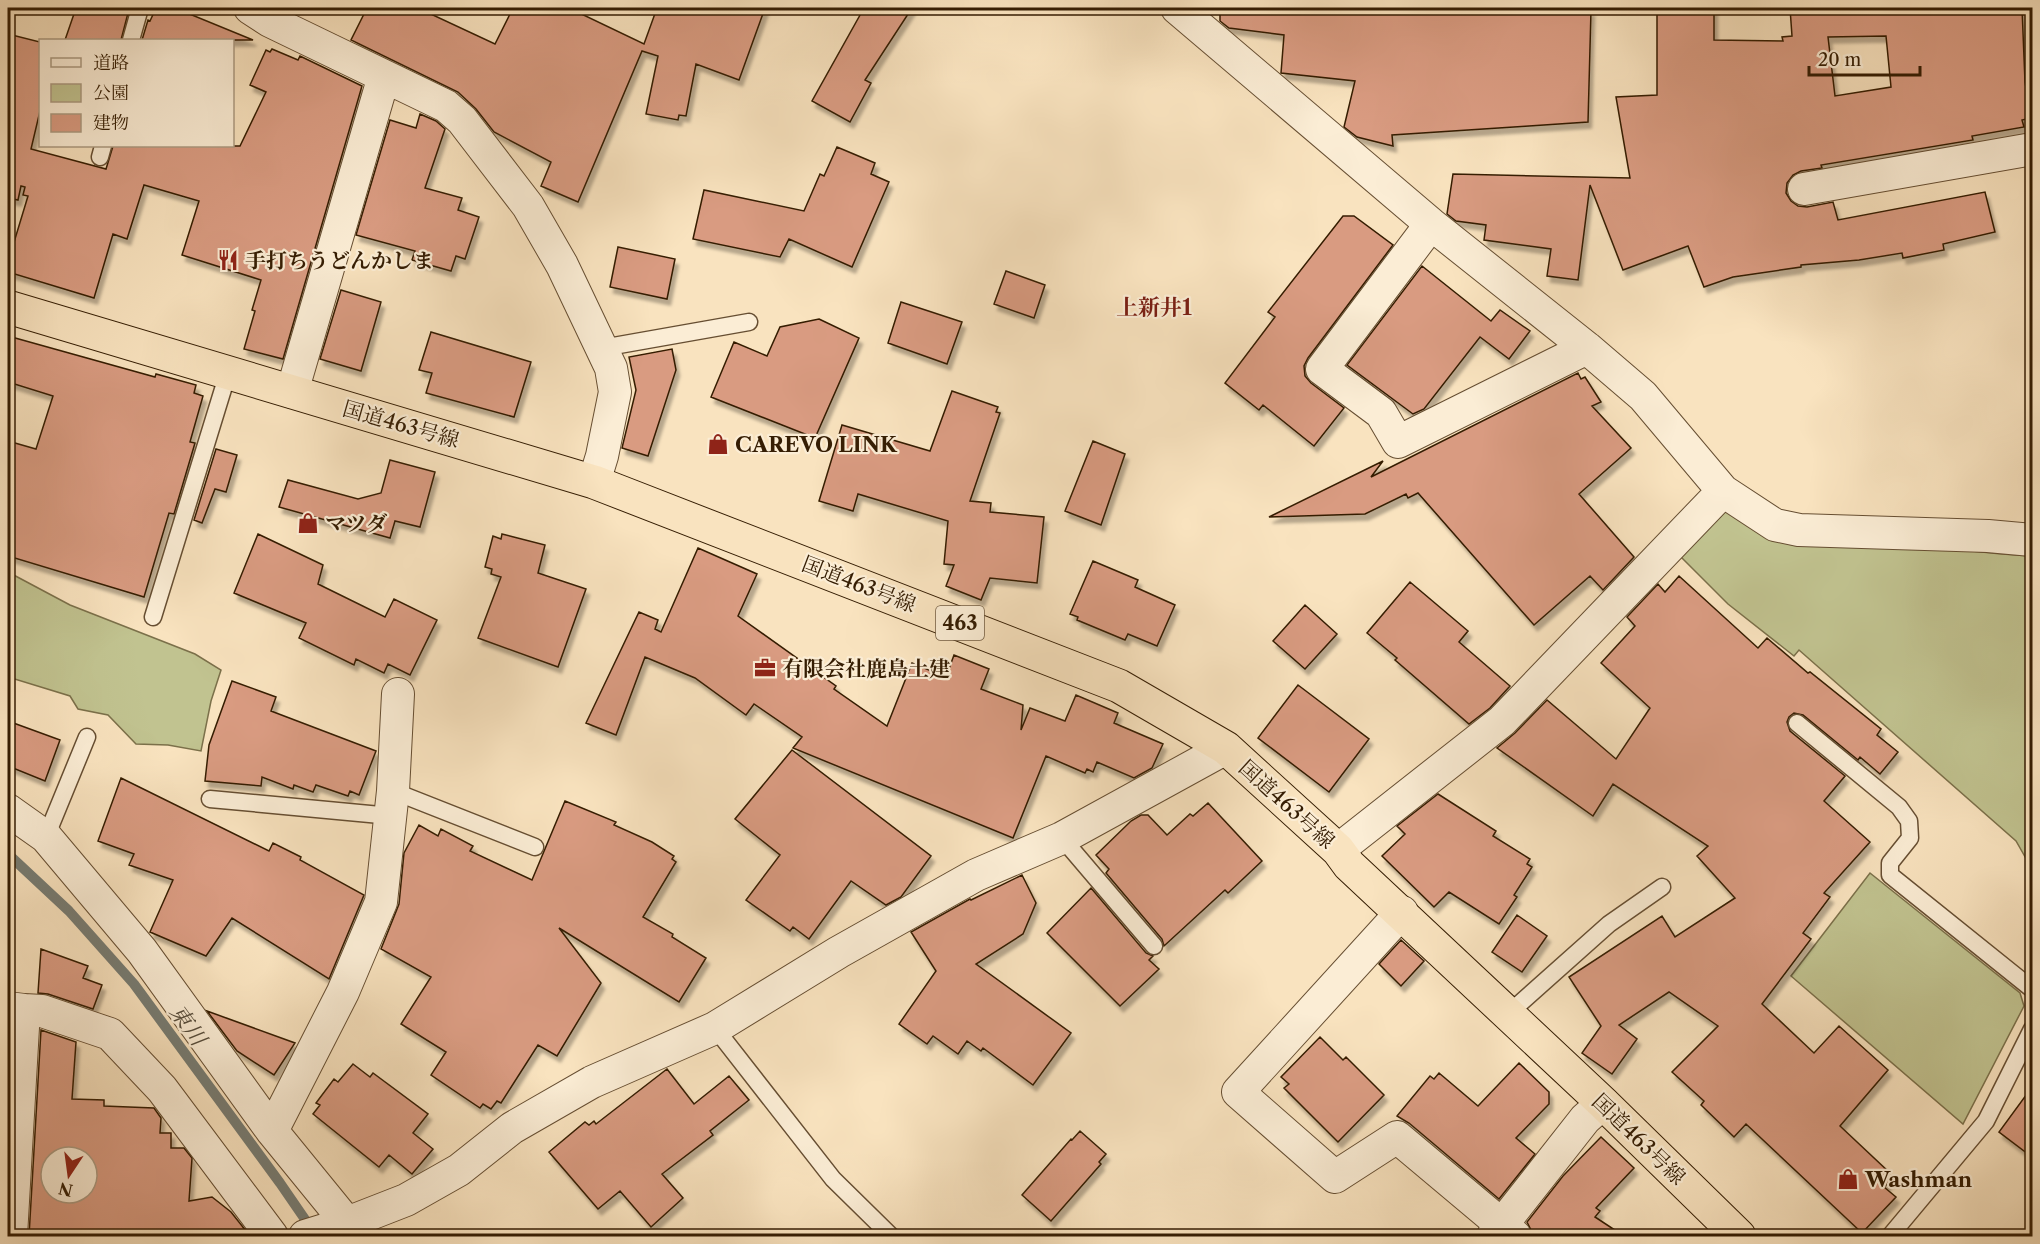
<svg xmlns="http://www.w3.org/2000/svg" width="2040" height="1244" font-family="'Libre Caslon Text','Noto Serif JP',serif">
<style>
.green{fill:#c1c390;stroke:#7b704a;stroke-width:1.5}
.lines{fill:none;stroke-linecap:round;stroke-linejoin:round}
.stream{stroke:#777c73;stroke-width:10}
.building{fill:#d99b81;stroke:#351d03;stroke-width:1.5;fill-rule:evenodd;filter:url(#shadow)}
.service-casing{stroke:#664e32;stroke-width:19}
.minor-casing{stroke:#664e32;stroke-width:34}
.trunk-casing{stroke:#351d03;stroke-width:35}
.service{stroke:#fbedd5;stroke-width:16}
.minor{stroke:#fbedd5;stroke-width:32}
.trunk{stroke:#f9e3bf;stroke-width:33}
.labels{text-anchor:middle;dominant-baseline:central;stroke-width:4.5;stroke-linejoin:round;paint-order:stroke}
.shield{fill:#fbedd5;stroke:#705b42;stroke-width:1.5}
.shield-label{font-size:20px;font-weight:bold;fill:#351d03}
.poi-label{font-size:21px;font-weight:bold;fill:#351d03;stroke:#fbedd5;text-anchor:start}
.street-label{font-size:21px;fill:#351d03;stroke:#fbedd5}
.neighbourhood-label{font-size:22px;font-weight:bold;fill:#7a1f14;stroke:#fbedd5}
.water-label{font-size:22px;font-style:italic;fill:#564c3b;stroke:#fbedd5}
</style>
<defs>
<filter id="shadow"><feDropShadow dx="3.5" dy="6" stdDeviation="1.5" flood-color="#0004"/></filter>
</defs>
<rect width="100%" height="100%" fill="#f9e3bf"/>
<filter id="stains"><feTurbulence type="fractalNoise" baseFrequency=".00333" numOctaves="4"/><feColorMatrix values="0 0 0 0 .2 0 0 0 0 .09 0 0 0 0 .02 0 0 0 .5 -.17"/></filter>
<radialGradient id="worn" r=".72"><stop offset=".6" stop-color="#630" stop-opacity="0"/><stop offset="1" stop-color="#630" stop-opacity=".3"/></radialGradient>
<!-- green -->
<path class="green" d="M1727,511C1828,530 1929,550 2032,556V869L2016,841L1799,650L1794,656L1728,604L1679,555L1714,517Z
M8,572L70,605L195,654L221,670L211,701L201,751L168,745L136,744L108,715L78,709L70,696L8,677Z
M1870,873L2020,993L2024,1006L1963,1124L1791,976Z"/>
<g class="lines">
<!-- stream -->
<path class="stream" d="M8,854L69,911L134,984L280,1183L313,1231"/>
</g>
<!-- building -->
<path class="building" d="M76,8H111L128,13L121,40H65Z
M156,8H175L253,40H142L148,20L150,21Z
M367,8H418L495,44L513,8H569L644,44L657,8H765L739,80L696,64L686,116L679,115L678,120L646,114L658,56L642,51L578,202L541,186L551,162L494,132L476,109L458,92L351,40Z
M864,8H912L865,80L871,83L850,122L812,101Z
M1220,8L1469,9V8H1558V10H1591L1588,122L1392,135L1393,146L1357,137L1344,127L1355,81L1281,73L1284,35L1229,28L1220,21Z
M1657,8H1714V40L1783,41L1782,37L1792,36L1790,8H2022L2025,82L2031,118L2022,120L2024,127L1972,136L1973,140L1821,165L1822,168L1801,171L1793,175L1787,183L1786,193L1791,201L1798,206L1807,207L1833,202L1838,220L1985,192L1995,232L1943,244L1944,250L1903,258L1902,253L1859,260L1801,265V267L1733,277L1704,287L1688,246L1623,270L1590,185L1578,280L1547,276L1551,249L1484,240L1486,225L1456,221L1447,214L1453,174L1630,178L1616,97L1657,95ZM1886,36L1891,87L1835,96L1828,37Z
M8,34L40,42V111L31,149L106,169L113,146H240L266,92L250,85L266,50L270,52L272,49L298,60L300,56L362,86L283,359L244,349L255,311L252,310L261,280L182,255L199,201L144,185L127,239L113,234L94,298L8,272V262L28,196L23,195L25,187L21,186L18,200L8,198Z
M420,114L436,121L445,129L425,188L462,198L458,210L479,217L465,259L456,256L451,271L412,260L415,251L356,235L390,120L416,128Z
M837,147L875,163L871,174L889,182L852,267L789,239L780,257L693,239L704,190L804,211L820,174L824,176Z
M1343,216H1354L1393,245L1308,358L1304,366L1305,376L1311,383L1344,408L1314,446L1263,405L1259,410L1225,383L1275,317L1268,312Z
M618,247L675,259L667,299L610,287Z
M1422,266L1491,321L1500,310L1530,331L1509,359L1480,337L1424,409L1413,414L1347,365Z
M1006,271L1045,285L1034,318L994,304Z
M341,290L381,302L361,371L320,359Z
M901,302L962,322L947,364L888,343Z
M819,319L859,338L815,438L711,397L734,342L767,356L780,327Z
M431,332L531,362L514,417L426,393L432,373L419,370Z
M8,336L155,377L156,374L196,385L194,393L203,396L190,442L195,443L174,514L169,513L144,597L8,556V441L36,449L53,396L8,382Z
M672,349L676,370L648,456L622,448L636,390L629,357Z
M1578,373L1581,379L1585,377L1601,402L1592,406L1631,448L1579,494L1634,557L1603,590L1590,576L1534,625L1418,493L1408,498L1406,494L1365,514L1269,517L1383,461L1371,477Z
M952,391L998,407L996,412L1000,413L970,501L991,503L990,512L1044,517L1037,583L990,578L981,600L946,586L954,565L944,564L948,521L858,494L853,511L819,501L842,425L930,451Z
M1093,441L1125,454L1101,525L1065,511Z
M216,449L237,455L226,492L215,489L202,523L194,520Z
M390,460L435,472L420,527L395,521L390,538L279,507L288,480L358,499L381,493Z
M258,534L323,565L318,584L385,617L394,599L437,620L410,675L388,664L384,673L356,659L354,665L299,638L306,623L234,593Z
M502,534L545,545L538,573L586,589L558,667L478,638L501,577L491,574L492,569L485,567L493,536L501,539Z
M698,548L757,574L738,616L836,686L834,689L887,726L912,663L946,677L954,655L989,669L981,689L1023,705L1021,730L1030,708L1065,721L1076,695L1118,713L1114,723L1163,744L1152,768L1134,778L1097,762L1093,772L1087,769L1085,773L1046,756L1013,838L793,748L802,737L754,704L746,715L695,678L645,657L616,735L586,723L639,612L658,620L655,629L661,632Z
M1093,561L1138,580L1135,587L1175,605L1157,646L1128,634L1125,640L1077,620L1078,617L1070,614Z
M1679,576L1758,648L1767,638L1808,673L1810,672L1881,729L1877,735L1898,752L1880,774L1860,757L1858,760L1803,715L1794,713L1789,717L1787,722L1790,731L1845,776L1824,801L1870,842L1824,893L1830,897L1803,933L1811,939L1762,1004L1814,1053L1839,1026L1888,1070L1840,1126L1890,1173L1886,1177L1890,1181L1884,1187L1896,1197L1862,1233L1746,1124L1734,1137L1701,1105L1704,1101L1672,1072L1718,1026L1669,992L1619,1025L1637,1039L1612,1074L1582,1053L1601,1026L1569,977L1662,916L1675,937L1735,898L1697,856L1708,846L1613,784L1593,816L1497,748L1515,733L1547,700L1616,759L1650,708L1601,663L1635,626L1627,617L1658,584L1665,592Z
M1410,582L1468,631L1459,642L1510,686L1490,708L1469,724L1395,660L1397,658L1367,633Z
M1305,605L1337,634L1305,669L1273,641Z
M232,681L276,697L271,711L376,751L359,795L350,791L348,796L316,785L313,792L294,785L293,789L262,777L261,786L205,781L209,745Z
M1298,685L1369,739L1329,792L1258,738Z
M8,721L60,740L45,781L8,766Z
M792,750L931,856L901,897L886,905L851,881L809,939L793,927L790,931L746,900L780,855L735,819Z
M121,778L269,851L273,843L301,857L300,860L364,895L329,979L232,918L206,956L150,932L173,880L129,865L134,854L98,841Z
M1438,794L1496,831L1493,836L1530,859L1527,864L1532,867L1514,895L1517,897L1499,924L1449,892L1434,907L1382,856L1405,834L1397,826Z
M565,801L616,822L614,825L652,842L674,856L672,859L676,862L643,917L673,934L672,937L706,958L679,1002L559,928L601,983L557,1056L538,1045L501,1103L497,1101L491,1109L483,1104L480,1108L431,1075L446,1052L401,1024L431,977L381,949L399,904L404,853L419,825L438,836L441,829L473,846L470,851L532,880Z
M1208,803L1262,861L1228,893L1225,890L1164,946L1162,939L1106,873L1109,869L1096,855L1131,821L1141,815H1148L1167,835L1190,814L1193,816Z
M1022,875L1036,903L1023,934L976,964L1071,1033L1033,1085L983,1048L981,1051L967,1041L958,1054L933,1036L927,1044L899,1024L936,971L911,932L970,899L971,900Z
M1091,888L1146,953L1153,956L1149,960L1159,969L1120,1006L1047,933Z
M1517,915L1547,936L1522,972L1492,952Z
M1401,940L1424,961L1401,986L1379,964Z
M41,949L88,966L83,978L102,985L93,1009L48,994L38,993Z
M207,1011L295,1043L274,1075L237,1051Z
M41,1030L76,1042L72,1099L104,1100V1106L154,1108L161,1118L160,1133H171V1148H184L192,1158L189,1201L212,1197L231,1212L250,1236H29ZM51,1157H87V1193H51Z
M1320,1037L1343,1060L1346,1057L1384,1095L1338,1142L1284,1088L1289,1084L1281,1077Z
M1519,1063L1549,1092V1104L1516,1138L1535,1154L1499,1199L1409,1123L1397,1116L1430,1076L1434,1079L1439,1073L1478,1106Z
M353,1064L370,1077L373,1073L428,1114L413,1133L433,1149L412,1174L389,1155L379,1167L313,1114L320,1105L316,1103L334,1079L338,1082Z
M667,1069L694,1104L729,1076L749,1100L710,1131L713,1135L662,1174L683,1198L651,1227L620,1191L598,1209L549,1152L585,1122L589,1125L594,1121L596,1124Z
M2032,1087V1157L1999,1132Z
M1080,1131L1106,1154L1099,1162L1101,1164L1051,1221L1022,1195L1071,1139L1072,1140Z
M1601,1137L1634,1168L1596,1208L1600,1211L1595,1217L1624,1236H1537L1532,1232L1527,1222L1563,1176Z"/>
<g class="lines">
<defs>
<path id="service" d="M131,40L140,8
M100,157L103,146
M602,348L749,322
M153,617L228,373
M1797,723L1899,807L1909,821L1910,838L1890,863V875L2032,989
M393,791L535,847
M210,799L391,816
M46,837L87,737
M1062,838L1154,946
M1508,1014L1609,924L1662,887
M715,1028L833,1179L891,1236
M1890,1236L1986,1121L2032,1029"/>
<path id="minor" d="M250,8L270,21L446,106L462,120L528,206L562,265L611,368L615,392L602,456L594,482
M1177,8L1431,224L1587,348L1643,396L1723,491L1775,525L1799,530L1988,536L2032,540
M1804,189L2032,149
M1431,224L1322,369L1381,413L1398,442L1587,348
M292,392L384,76
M8,810L46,837L142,951L272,1131L347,1223L355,1236
M1338,850L1502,721L1723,491
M1402,912L1238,1092L1335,1177L1397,1137L1515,1236
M8,1008L24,1010L11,1236
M24,1010L42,1011L110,1034L162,1089L272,1236
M272,1131L343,992L381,902L393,791L398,694
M305,1236L347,1223L406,1200L459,1170L512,1128L592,1082L715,1028L839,952L976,875L1062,838L1226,748
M1493,1236L1585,1119L1603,1103"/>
<path id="trunk" d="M8,307L594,482L1119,686L1226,748L1338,850L1349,865L1603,1103L1739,1236"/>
</defs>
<!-- service casing -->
<use href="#service" class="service-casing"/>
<!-- minor casing -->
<use href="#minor" class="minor-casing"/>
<!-- trunk casing -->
<use href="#trunk" class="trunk-casing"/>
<!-- service -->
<use href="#service" class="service"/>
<!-- minor -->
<use href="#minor" class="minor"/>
<!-- trunk -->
<use href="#trunk" class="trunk"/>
</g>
<!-- icons -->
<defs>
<symbol id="restaurant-bare" viewBox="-9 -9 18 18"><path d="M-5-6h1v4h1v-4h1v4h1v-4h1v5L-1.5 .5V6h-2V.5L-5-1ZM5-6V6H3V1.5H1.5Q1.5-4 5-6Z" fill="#8f2418" stroke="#fbedd5" stroke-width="2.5" paint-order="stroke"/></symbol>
<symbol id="shop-bare" viewBox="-9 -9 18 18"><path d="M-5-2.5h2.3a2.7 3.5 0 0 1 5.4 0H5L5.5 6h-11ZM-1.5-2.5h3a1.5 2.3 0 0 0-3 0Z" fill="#8f2418" stroke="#fbedd5" stroke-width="2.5" paint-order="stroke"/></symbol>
<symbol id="office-bare" viewBox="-9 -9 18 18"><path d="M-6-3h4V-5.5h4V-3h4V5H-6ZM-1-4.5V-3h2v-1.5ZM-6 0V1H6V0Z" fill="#8f2418" stroke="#fbedd5" stroke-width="2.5" paint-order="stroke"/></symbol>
</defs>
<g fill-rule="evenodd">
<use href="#restaurant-bare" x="213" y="245" width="30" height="30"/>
<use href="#shop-bare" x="703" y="429" width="30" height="30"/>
<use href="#shop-bare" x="293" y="508" width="30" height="30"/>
<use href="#office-bare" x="750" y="653" width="30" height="30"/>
<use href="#shop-bare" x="1833" y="1164" width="30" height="30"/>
</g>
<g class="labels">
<!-- shield labels -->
<rect class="shield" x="936" y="606" width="48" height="34" rx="4.5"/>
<g class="shield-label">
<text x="960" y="623">463</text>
</g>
<!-- poi labels -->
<g class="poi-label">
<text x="245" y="260">手打ちうどんかしま</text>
<text x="735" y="444">CAREVO LINK</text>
<text x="325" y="523">マツダ</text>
<text x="782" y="668">有限会社鹿島土建</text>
<text x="1865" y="1179">Washman</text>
</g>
<!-- street labels -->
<g class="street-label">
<text transform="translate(401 424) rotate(16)">国道463号線</text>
<text transform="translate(859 584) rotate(21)">国道463号線</text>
<text transform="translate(1287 804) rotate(42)">国道463号線</text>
<text transform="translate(1639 1139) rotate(44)">国道463号線</text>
</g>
<!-- neighbourhood labels -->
<g class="neighbourhood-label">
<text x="1154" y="307">上新井1</text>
</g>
<!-- water labels -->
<g class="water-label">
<text transform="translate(188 1025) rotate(54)">東川</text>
</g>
</g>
<!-- margin -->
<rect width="2040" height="1244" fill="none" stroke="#f9e3bf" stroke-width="30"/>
<rect x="9" y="9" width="2022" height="1226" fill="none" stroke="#351d03" stroke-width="3"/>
<rect x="15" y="15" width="2010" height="1214" fill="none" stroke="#351d03" stroke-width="1.5"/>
<!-- legend -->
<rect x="39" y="39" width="195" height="108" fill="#fbedd5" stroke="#ac9a81" stroke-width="1.5"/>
<rect x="51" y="58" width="30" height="9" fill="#fbedd5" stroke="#ac9a81" stroke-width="1.5"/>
<text x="93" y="69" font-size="18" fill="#351d03">道路</text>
<rect x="51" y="84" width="30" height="18" fill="#c1c390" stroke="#ac9a81" stroke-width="1.5"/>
<text x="93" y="99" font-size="18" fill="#351d03">公園</text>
<rect x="51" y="114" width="30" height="18" fill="#d99b81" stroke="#ac9a81" stroke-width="1.5"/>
<text x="93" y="129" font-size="18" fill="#351d03">建物</text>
<!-- north arrow -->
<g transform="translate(69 1175) rotate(193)"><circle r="28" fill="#fbedd5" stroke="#ac9a81" stroke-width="1.5"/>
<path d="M0-4.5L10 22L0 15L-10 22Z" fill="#8f2418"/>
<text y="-9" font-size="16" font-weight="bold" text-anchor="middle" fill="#351d03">N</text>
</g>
<!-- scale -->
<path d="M1809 66v9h111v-9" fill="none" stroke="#351d03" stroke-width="3"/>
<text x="1818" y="66" font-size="18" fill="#351d03" stroke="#fbedd5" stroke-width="4.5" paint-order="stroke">20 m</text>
<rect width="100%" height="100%" filter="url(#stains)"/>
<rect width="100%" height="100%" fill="url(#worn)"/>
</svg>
